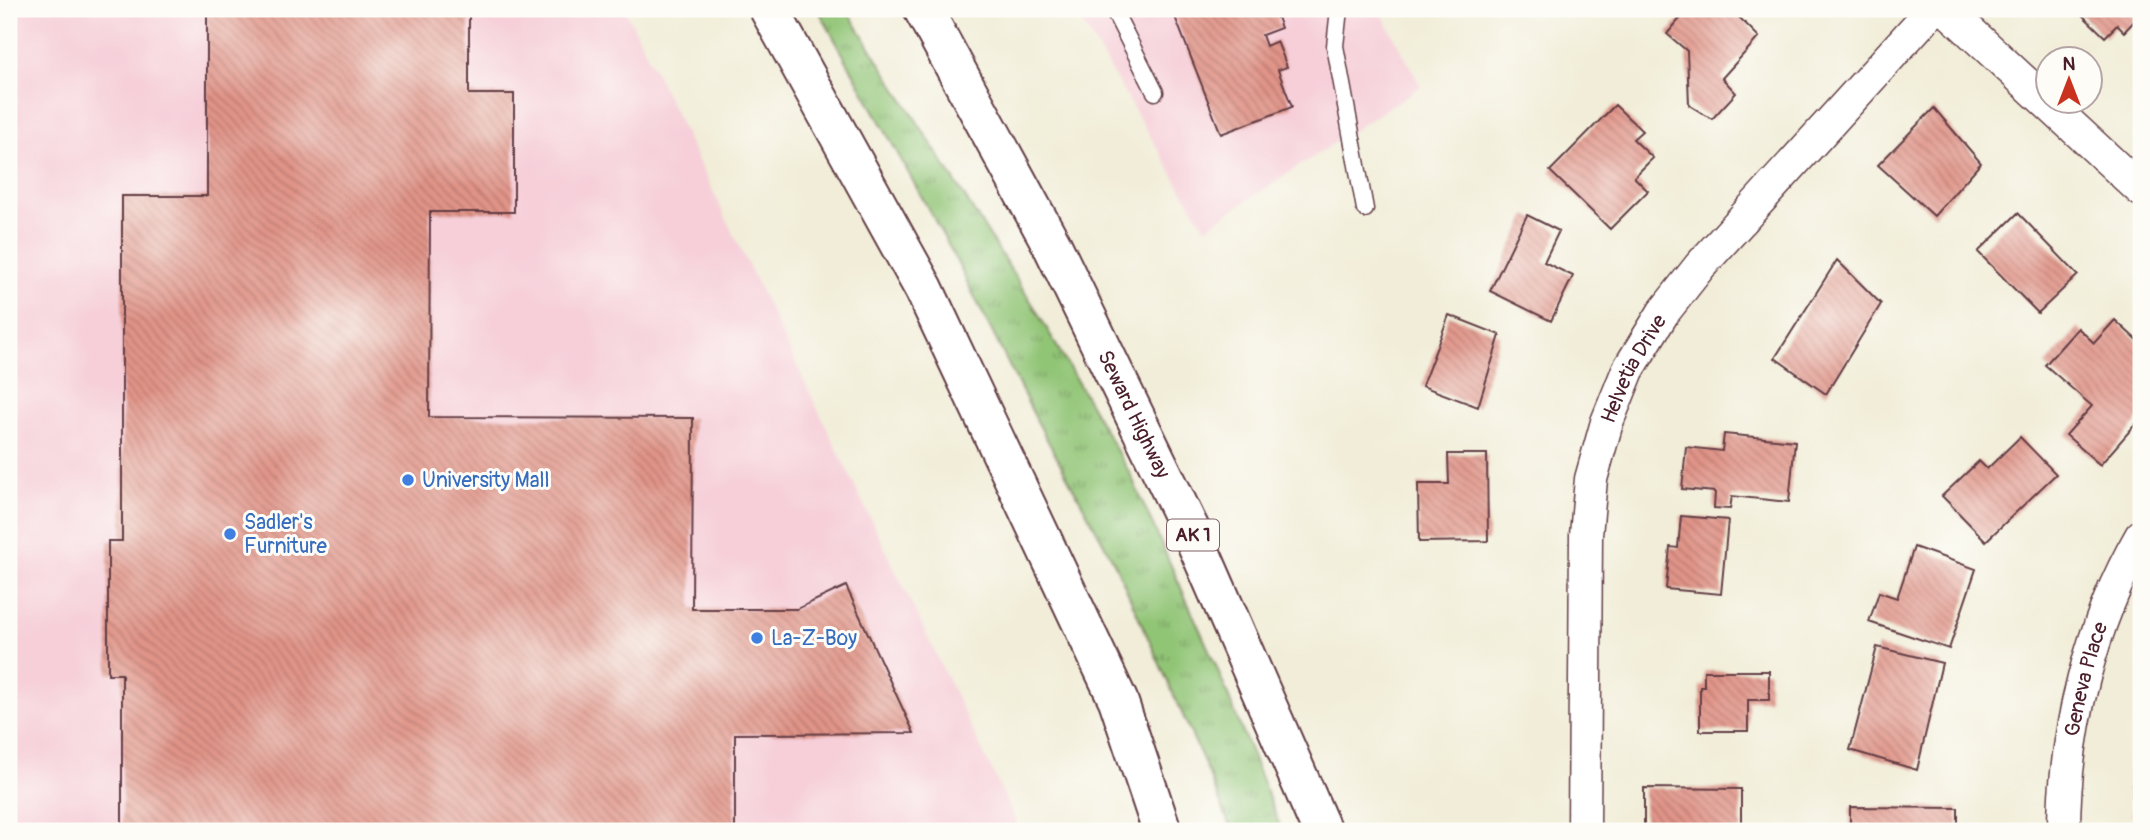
<svg xmlns="http://www.w3.org/2000/svg" width="2150" height="840" font-family="Pangolin,sans-serif">
<style>
.built{fill:#f6cfd9}
.grass{fill:url(#grass-tufts);stroke:#6e7250;stroke-width:2}
.building{fill:url(#building-back-hatch)}
.lines{fill:none;stroke-linecap:round;stroke-linejoin:round}
.lane-casing{stroke:#633e45;stroke-width:19}
.street-casing{stroke:#633e45;stroke-width:35}
.highway-casing{stroke:#633e45;stroke-width:42}
.lane{stroke:#fff;stroke-width:16}
.street{stroke:#fff;stroke-width:32}
.highway{stroke:#fff;stroke-width:38}
.shop-dot{fill:#3f7fe0;stroke:#fdfcf7;stroke-width:2.5}
.labels{text-anchor:middle;dominant-baseline:central;stroke-width:6;stroke-linejoin:round;paint-order:stroke}
.shield{fill:#fdfcf7;stroke:#806168;stroke-width:2}
.shield-label{font-size:19px;font-weight:bold;fill:#4a1f2b}
.street-label{font-size:21px;fill:#4a1f2b;stroke:#fdfcf7}
.shop-label{font-size:21px;fill:#366cbe;stroke:#fdfcf7;text-anchor:start}
</style>
<defs>
<pattern id="grass-tufts" width="24" height="20" patternUnits="userSpaceOnUse" patternTransform="scale(1.75)"><rect width="24" height="20" fill="#91c576"/><path d="M3 7l-1-3M5 7V3M7 7l1-3M15 17l-1-3M17 17v-4M19 17l1-3" fill="none" stroke="#789f61"/></pattern>
<pattern id="building-back-hatch" width="6" height="6" patternUnits="userSpaceOnUse" patternTransform="scale(1.75)"><rect width="6" height="6" fill="#e19488"/><path d="M-1 5l2 2M0 0l6 6M5-1l2 2" fill="none" stroke="#b8786f"/></pattern>
</defs>
<rect width="100%" height="100%" fill="#fdfcf7"/>
<filter id="ink" filterUnits="userSpaceOnUse"><feTurbulence type="fractalNoise" baseFrequency=".0143" numOctaves="2"/><feDisplacementMap in="SourceGraphic" scale="14" xChannelSelector="R" yChannelSelector="G"/><feConvolveMatrix kernelMatrix="1 2 1 2 8 2 1 2 1" color-interpolation-filters="sRGB"/></filter>
<filter id="wash" filterUnits="userSpaceOnUse"><feTurbulence type="fractalNoise" baseFrequency=".00686" numOctaves="4" result="noise"/><feDisplacementMap in="SourceGraphic" scale="28" xChannelSelector="R" yChannelSelector="G"/><feGaussianBlur stdDeviation="1.57" result="paint"/><feColorMatrix in="noise" values="0 0 0 0 0 0 0 0 0 0 0 0 0 0 0 0 0 1.4 0 .05"/><feComposite in="paint" operator="in"/></filter>
<g filter="url(#wash)">
<rect width="100%" height="100%" fill="#f1edd8"/>
<!-- built -->
<path class="built" d="M9,9H625L1021,831H9Z
M1074,9H1379L1421,86L1205,228Z"/>
<!-- grass -->
<path class="grass" d="M818,9H846L1035,308L1130,474L1217,668L1282,831H1232L1203,760L1115,564L1037,421L951,250Z"/>
<g id="blocks">
<!-- building -->
<path class="building" d="M207,9H469V94H514V212H430L429,417L693,418L692,609H797L846,586L914,733L735,734V831H122V674H108V541H122V196H207Z
M1172,9H1274L1281,28L1262,35L1266,46L1277,41L1287,67L1278,70L1292,107L1221,134Z
M1688,9H1731L1759,37L1722,78L1736,93L1712,119L1689,105L1687,51L1667,34Z
M2076,9H2141V14L2124,32L2117,25L2105,37Z
M1615,105L1642,131L1633,139L1653,158L1634,177L1648,191L1610,229L1550,171Z
M1934,108L1981,163L1934,216L1878,165Z
M2018,213L2078,275L2038,313L1978,252Z
M1527,215L1559,231L1544,262L1573,276L1551,321L1490,291Z
M1837,260L1881,304L1826,394L1775,358Z
M1449,315L1500,335L1478,407L1422,386Z
M2115,320L2141,344V418L2100,465L2066,435L2092,406L2045,365L2078,328L2094,343Z
M1724,434L1795,441L1789,502L1732,496L1730,509L1714,508L1715,492L1682,489L1686,447L1722,451Z
M2020,437L2056,474L1986,541L1942,496L1979,461L1987,469Z
M1448,454H1487L1488,541L1419,542L1418,484H1449Z
M1681,516L1728,520L1721,594L1666,589L1670,547L1678,548Z
M1914,547L1976,569L1949,649L1869,622L1879,592L1897,598Z
M1877,647L1942,663L1917,770L1850,750Z
M1704,671H1769V700H1748V731H1700V686H1704Z
M2133,765H2141V816H2132Z
M1644,788L1741,789V831H1644Z
M1850,807L1958,808V831H1850Z"/>
</g>
</g>
<g filter="url(#ink)">
<use href="#blocks" fill-opacity="0" stroke="#633e45" stroke-width="2"/>
<g class="lines">
<defs>
<path id="lane" d="M1113,9L1155,92
M1339,9L1335,46L1365,209"/>
<g id="street">
<path d="M1946,9L2141,190"/>
<path id="s1" d="M1584,831L1586,535L1591,479L1607,422L1628,370L1663,313L1700,266L1933,9"/>
<path id="s2" d="M2064,831C2064,731 2091,623 2141,536"/>
</g>
<g id="highway">
<path d="M769,9L924,289L1118,700L1162,831"/>
<path id="s3" d="M923,9L1052,245L1195,540L1322,831"/>
</g>
</defs>
<!-- lane casing -->
<use href="#lane" class="lane-casing"/>
<!-- street casing -->
<use href="#street" class="street-casing"/>
<!-- highway casing -->
<use href="#highway" class="highway-casing"/>
<!-- lane -->
<use href="#lane" class="lane"/>
<!-- street -->
<use href="#street" class="street"/>
<!-- highway -->
<use href="#highway" class="highway"/>
</g>
</g>
<!-- markers -->
<g class="shop-dot">
<circle cx="408" cy="480" r="7"/>
<circle cx="230" cy="534" r="7"/>
<circle cx="757" cy="638" r="7"/>
</g>
<g class="labels">
<!-- shield labels -->
<rect class="shield" x="1167" y="519.5" width="52" height="31" rx="5"/>
<g class="shield-label">
<text x="1193" y="535">AK 1</text>
</g>
<!-- street labels -->
<g class="street-label">
<text stroke="none"><textPath href="#s1" startOffset="471">Helvetia Drive</textPath></text>
<text stroke="none"><textPath href="#s3" startOffset="457">Seward Highway</textPath></text>
<text stroke="none"><textPath href="#s2" startOffset="154">Geneva Place</textPath></text>
</g>
<!-- shop labels -->
<g class="shop-label">
<text x="422" y="480">University Mall</text>
<text x="244" y="522">Sadler's<tspan x="244" dy="24">Furniture</tspan></text>
<text x="771" y="638">La-Z-Boy</text>
</g>
</g>
<!-- margin -->
<rect width="2150" height="840" fill="none" stroke="#fdfcf7" stroke-width="35"/>
<!-- north arrow -->
<g transform="translate(2069 80)"><circle r="33" fill="#fdfcf7" stroke="#b5a4a5" stroke-width="2"/>
<path d="M0-5L12 26L0 18L-12 26Z" fill="#c8321e"/>
<text y="-10" font-size="19" font-weight="bold" text-anchor="middle" fill="#4a1f2b">N</text>
</g>
</svg>
